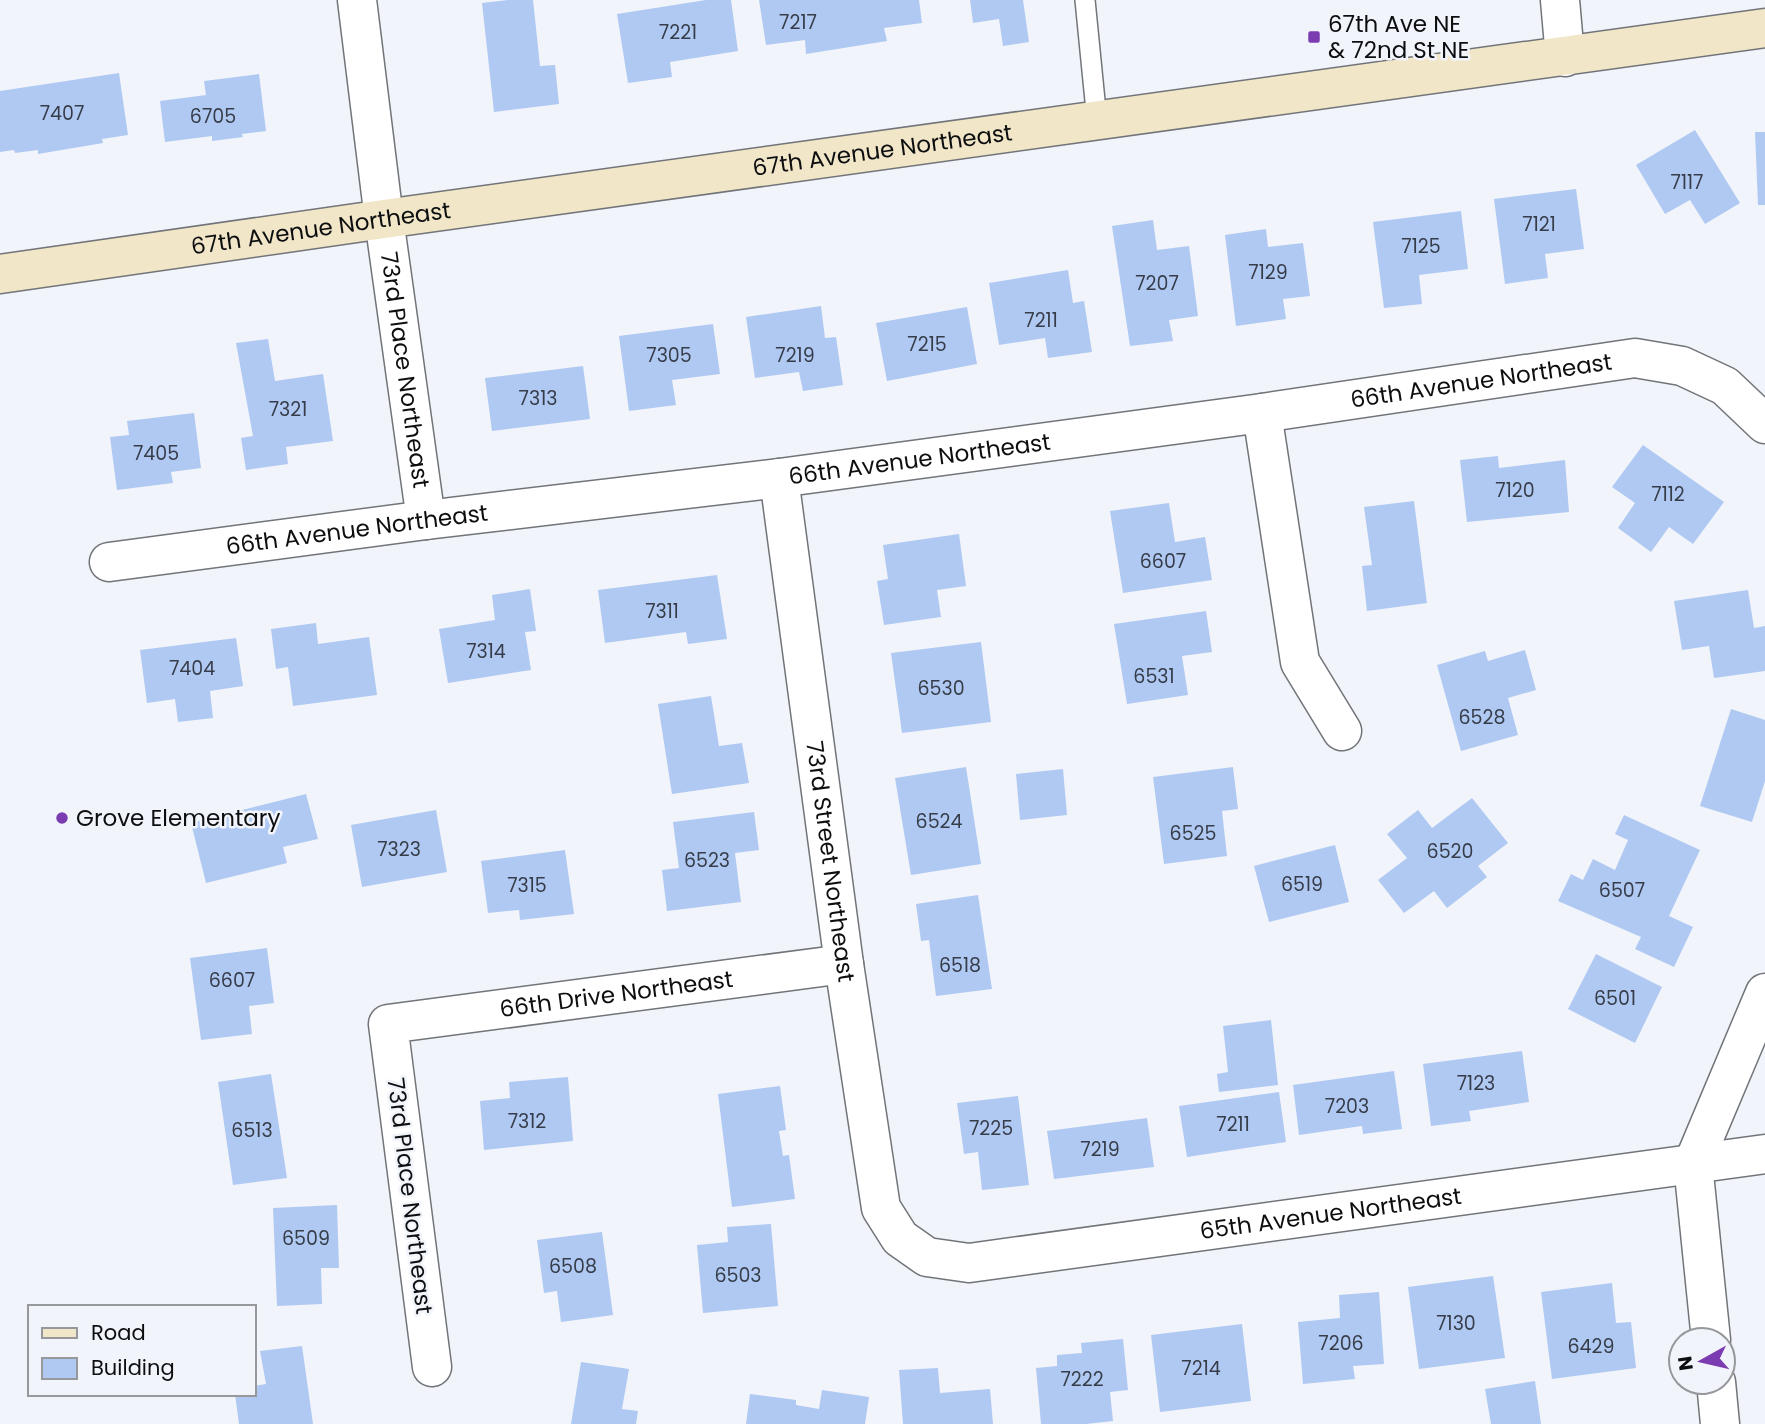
<svg xmlns="http://www.w3.org/2000/svg" width="1765" height="1424" font-family="Poppins,sans-serif">
<style>
.building{fill:#b0c9f3}
.lines{fill:none;stroke-linecap:round;stroke-linejoin:round}
.service-casing{stroke:#717478;stroke-width:22}
.minor-casing{stroke:#717478;stroke-width:41}
.secondary-casing{stroke:#717478;stroke-width:41}
.service{stroke:#fff;stroke-width:19}
.minor{stroke:#fff;stroke-width:38}
.secondary{stroke:#f1e6c8;stroke-width:38}
.poi-dot{fill:#7b3cb1;stroke:#f1f4fa;stroke-width:2.5}
.labels{text-anchor:middle;dominant-baseline:central;stroke-width:5;stroke-linejoin:round;paint-order:stroke}
.number-label{font-size:19px;fill:#363d49}
.poi-label{font-size:23px;fill:#0d0e10;stroke:#f1f4fa;text-anchor:start}
.street-label{font-size:23px;fill:#0d0e10;stroke:#f1f4fa}
</style>
<rect width="100%" height="100%" fill="#f1f4fa"/>
<!-- building -->
<path class="building" d="M508,0H533L540,66L555,65L559,104L494,112L482,3Z
M706,0H731L738,51L670,62L672,77L628,83L617,14Z
M759,0H919L922,23L884,28L887,41L806,54L805,40L766,45Z
M970,0H1023L1029,42L1003,46L999,19L973,23Z
M119,73L128,135L102,139L103,143L38,154V150L15,153L14,150L0,152V91Z
M259,74L266,131L242,134L243,137L212,141V136L165,142L160,101L206,95L204,81Z
M1695,130L1740,203L1705,224L1690,200L1665,214L1636,165Z
M1755,132H1765V205H1758Z
M1576,189L1584,249L1545,254L1548,278L1505,284L1494,199Z
M1461,211L1468,269L1419,275L1422,304L1384,308L1373,222Z
M1153,220L1157,250L1189,246L1198,316L1169,320L1173,341L1130,346L1112,226Z
M1266,229L1268,247L1303,243L1310,296L1283,299L1286,319L1236,326L1225,235Z
M1068,270L1073,303L1084,301L1092,352L1048,358L1045,338L999,345L989,283Z
M821,306L825,338L836,337L843,385L803,391L799,372L755,378L746,317Z
M967,307L977,364L887,381L876,323Z
M713,324L720,374L672,380L676,405L629,411L619,336Z
M268,339L275,381L323,374L333,441L286,447L288,464L246,470L241,438L253,436L236,343Z
M583,366L590,419L492,431L485,378Z
M194,413L201,468L171,472L173,483L117,490L110,437L129,435L127,421Z
M1643,445L1724,502L1693,544L1669,527L1651,552L1618,528L1635,503L1612,487Z
M1498,456L1499,468L1565,460L1569,512L1467,522L1460,460Z
M1414,501L1427,603L1367,611L1362,566L1372,565L1364,507Z
M1169,503L1175,542L1205,537L1212,580L1123,593L1110,511Z
M959,534L966,586L937,590L941,617L884,625L877,581L888,579L883,545Z
M717,575L727,639L688,644L686,632L605,643L598,590Z
M530,589L536,631L525,632L531,670L448,683L439,629L495,620L492,595Z
M1748,590L1754,628L1765,626V671L1714,678L1709,646L1682,650L1674,601Z
M1206,611L1212,652L1182,656L1188,695L1127,704L1114,624Z
M316,623L318,644L369,637L377,695L293,706L288,667L276,669L271,629Z
M236,638L243,686L210,691L213,718L178,722L175,699L147,703L140,650Z
M981,642L991,722L902,733L891,653Z
M1525,650L1536,690L1508,698L1518,735L1461,751L1437,665L1485,651L1488,661Z
M711,696L719,746L742,743L749,783L672,794L658,704Z
M1731,709L1765,720V781L1752,822L1700,806Z
M966,767L981,864L911,875L895,778Z
M1233,767L1238,809L1222,811L1227,856L1164,864L1153,777Z
M1063,769L1067,815L1020,820L1016,774Z
M306,794L318,839L283,847L287,863L206,883L191,823Z
M1472,798L1508,843L1478,866L1487,877L1447,908L1434,891L1404,913L1378,880L1407,858L1387,834L1418,810L1432,828Z
M436,810L447,872L362,887L351,825Z
M754,812L759,850L735,853L741,902L667,911L662,870L679,868L673,822Z
M1624,815L1700,850L1669,916L1693,927L1674,967L1635,949L1641,937L1558,901L1571,874L1583,880L1593,859L1615,870L1628,840L1615,834Z
M1335,845L1349,902L1269,922L1254,866Z
M565,850L574,914L520,920L519,910L488,913L481,861Z
M978,895L992,989L936,996L929,940L921,941L916,904Z
M267,948L274,1003L249,1006L252,1034L201,1040L190,958Z
M1596,954L1662,987L1635,1043L1568,1009Z
M1271,1020L1278,1085L1219,1092L1217,1074L1228,1072L1223,1026Z
M1522,1051L1529,1102L1469,1111L1471,1121L1431,1126L1423,1064Z
M1394,1071L1402,1129L1363,1134L1362,1126L1299,1135L1293,1085Z
M271,1074L287,1178L233,1185L218,1082Z
M568,1077L573,1141L484,1150L480,1101L510,1098L509,1082Z
M780,1086L786,1130L779,1131L783,1156L789,1155L795,1199L732,1207L718,1094Z
M1279,1092L1286,1142L1187,1157L1179,1106Z
M1018,1096L1029,1185L982,1190L978,1152L964,1154L957,1103Z
M1147,1118L1154,1167L1054,1179L1047,1131Z
M337,1205L339,1268H321L322,1304L277,1306L273,1208Z
M771,1224L778,1306L703,1313L697,1245L728,1242L727,1227Z
M602,1232L613,1315L561,1322L557,1291L544,1293L537,1240Z
M1493,1276L1505,1358L1419,1369L1408,1287Z
M1612,1283L1616,1323L1631,1322L1636,1368L1552,1379L1541,1292Z
M1379,1292L1384,1364L1353,1366L1355,1379L1303,1384L1298,1322L1340,1318L1339,1295Z
M1242,1324L1251,1401L1160,1412L1151,1335Z
M1123,1339L1128,1390L1110,1392L1113,1421L1086,1424H1041L1036,1368L1057,1366V1355L1082,1353L1081,1343Z
M302,1346L313,1424H239L235,1394H254V1386L266,1384L260,1351Z
M581,1362L629,1369L622,1409L638,1411L636,1424H571Z
M938,1368L940,1393L990,1389L993,1424H903L899,1370Z
M1535,1381L1541,1424H1491L1485,1389Z
M822,1390L869,1397L865,1424H746L750,1394L796,1400V1405L819,1409Z"/>
<g class="lines">
<defs>
<path id="service" d="M1085,0L1097,121"/>
<g id="minor">
<path id="s1" d="M357,0L384,219L426,520"/>
<path d="M1560,0L1565,57"/>
<path d="M1262,413L1300,662L1342,731"/>
<path id="s2" d="M779,478L844,964L881,1208L900,1238L927,1257L969,1263L1765,1154"/>
<path id="s3" d="M109,562L426,520L779,478L1262,413L1635,358L1682,366L1725,386L1765,424"/>
<path d="M1711,1340L1693,1164L1765,993"/>
<path id="s4" d="M432,1367L388,1024L844,964"/>
<path d="M1716,1382L1720,1424"/>
</g>
<g id="secondary">
<path id="s5" d="M0,274L384,219L1765,28"/>
</g>
</defs>
<!-- service casing -->
<use href="#service" class="service-casing"/>
<!-- minor casing -->
<use href="#minor" class="minor-casing"/>
<!-- secondary casing -->
<use href="#secondary" class="secondary-casing"/>
<!-- service -->
<use href="#service" class="service"/>
<!-- minor -->
<use href="#minor" class="minor"/>
<!-- secondary -->
<use href="#secondary" class="secondary"/>
</g>
<!-- markers -->
<g class="poi-dot">
<rect x="1307" y="30" width="14" height="14" rx="3.5"/>
<circle cx="62" cy="818" r="7"/>
</g>
<g class="labels">
<!-- number labels -->
<g class="number-label">
<text x="798" y="22">7217</text>
<text x="678" y="32">7221</text>
<text x="62" y="113">7407</text>
<text x="213" y="116">6705</text>
<text x="1687" y="182">7117</text>
<text x="1539" y="224">7121</text>
<text x="1421" y="246">7125</text>
<text x="1268" y="272">7129</text>
<text x="1157" y="283">7207</text>
<text x="1041" y="320">7211</text>
<text x="927" y="344">7215</text>
<text x="669" y="355">7305</text>
<text x="795" y="355">7219</text>
<text x="538" y="398">7313</text>
<text x="288" y="409">7321</text>
<text x="156" y="453">7405</text>
<text x="1515" y="490">7120</text>
<text x="1668" y="494">7112</text>
<text x="1163" y="561">6607</text>
<text x="662" y="611">7311</text>
<text x="486" y="651">7314</text>
<text x="192" y="668">7404</text>
<text x="1154" y="676">6531</text>
<text x="941" y="688">6530</text>
<text x="1482" y="717">6528</text>
<text x="939" y="821">6524</text>
<text x="1193" y="833">6525</text>
<text x="399" y="849">7323</text>
<text x="1450" y="851">6520</text>
<text x="707" y="860">6523</text>
<text x="1302" y="884">6519</text>
<text x="527" y="885">7315</text>
<text x="1622" y="890">6507</text>
<text x="960" y="965">6518</text>
<text x="232" y="980">6607</text>
<text x="1615" y="998">6501</text>
<text x="1476" y="1083">7123</text>
<text x="1347" y="1106">7203</text>
<text x="527" y="1121">7312</text>
<text x="1233" y="1124">7211</text>
<text x="991" y="1128">7225</text>
<text x="252" y="1130">6513</text>
<text x="1100" y="1149">7219</text>
<text x="306" y="1238">6509</text>
<text x="573" y="1266">6508</text>
<text x="738" y="1275">6503</text>
<text x="1456" y="1323">7130</text>
<text x="1341" y="1343">7206</text>
<text x="1591" y="1346">6429</text>
<text x="1201" y="1368">7214</text>
<text x="1082" y="1379">7222</text>
</g>
<!-- poi labels -->
<g class="poi-label">
<text x="1328" y="24">67th Ave NE<tspan x="1328" dy="26">&amp; 72nd St NE</tspan></text>
<text x="76" y="818">Grove Elementary</text>
</g>
<!-- street labels -->
<g class="street-label">
<text stroke="none"><textPath href="#s5" startOffset="891">67th Avenue Northeast</textPath></text>
<text stroke="none"><textPath href="#s5" startOffset="324">67th Avenue Northeast</textPath></text>
<text stroke="none"><textPath href="#s1" startOffset="373">73rd Place Northeast</textPath></text>
<text stroke="none"><textPath href="#s3" startOffset="1384">66th Avenue Northeast</textPath></text>
<text stroke="none"><textPath href="#s3" startOffset="817">66th Avenue Northeast</textPath></text>
<text stroke="none"><textPath href="#s3" startOffset="250">66th Avenue Northeast</textPath></text>
<text stroke="none"><textPath href="#s2" startOffset="387">73rd Street Northeast</textPath></text>
<text stroke="none"><textPath href="#s4" startOffset="576">66th Drive Northeast</textPath></text>
<text transform="translate(410 1196) rotate(83)">73rd Place Northeast</text>
<text stroke="none"><textPath href="#s2" startOffset="1213">65th Avenue Northeast</textPath></text>
</g>
</g>
<!-- legend -->
<rect x="28" y="1305" width="228" height="91" fill="#f1f4fa" stroke="#96989c" stroke-width="2"/>
<rect x="42" y="1328" width="35" height="10" fill="#f1e6c8" stroke="#96989c" stroke-width="2"/>
<text x="91" y="1340" font-size="21" fill="#0d0e10">Road</text>
<rect x="42" y="1358" width="35" height="21" fill="#b0c9f3" stroke="#96989c" stroke-width="2"/>
<text x="91" y="1375" font-size="21" fill="#0d0e10">Building</text>
<!-- north arrow -->
<g transform="translate(1702 1361) rotate(262)"><circle r="33" fill="#f1f4fa" stroke="#96989c" stroke-width="2"/>
<path d="M0-5L12 26L0 18L-12 26Z" fill="#7b3cb1"/>
<text y="-10" font-size="19" font-weight="bold" text-anchor="middle" fill="#0d0e10">N</text>
</g>
</svg>
